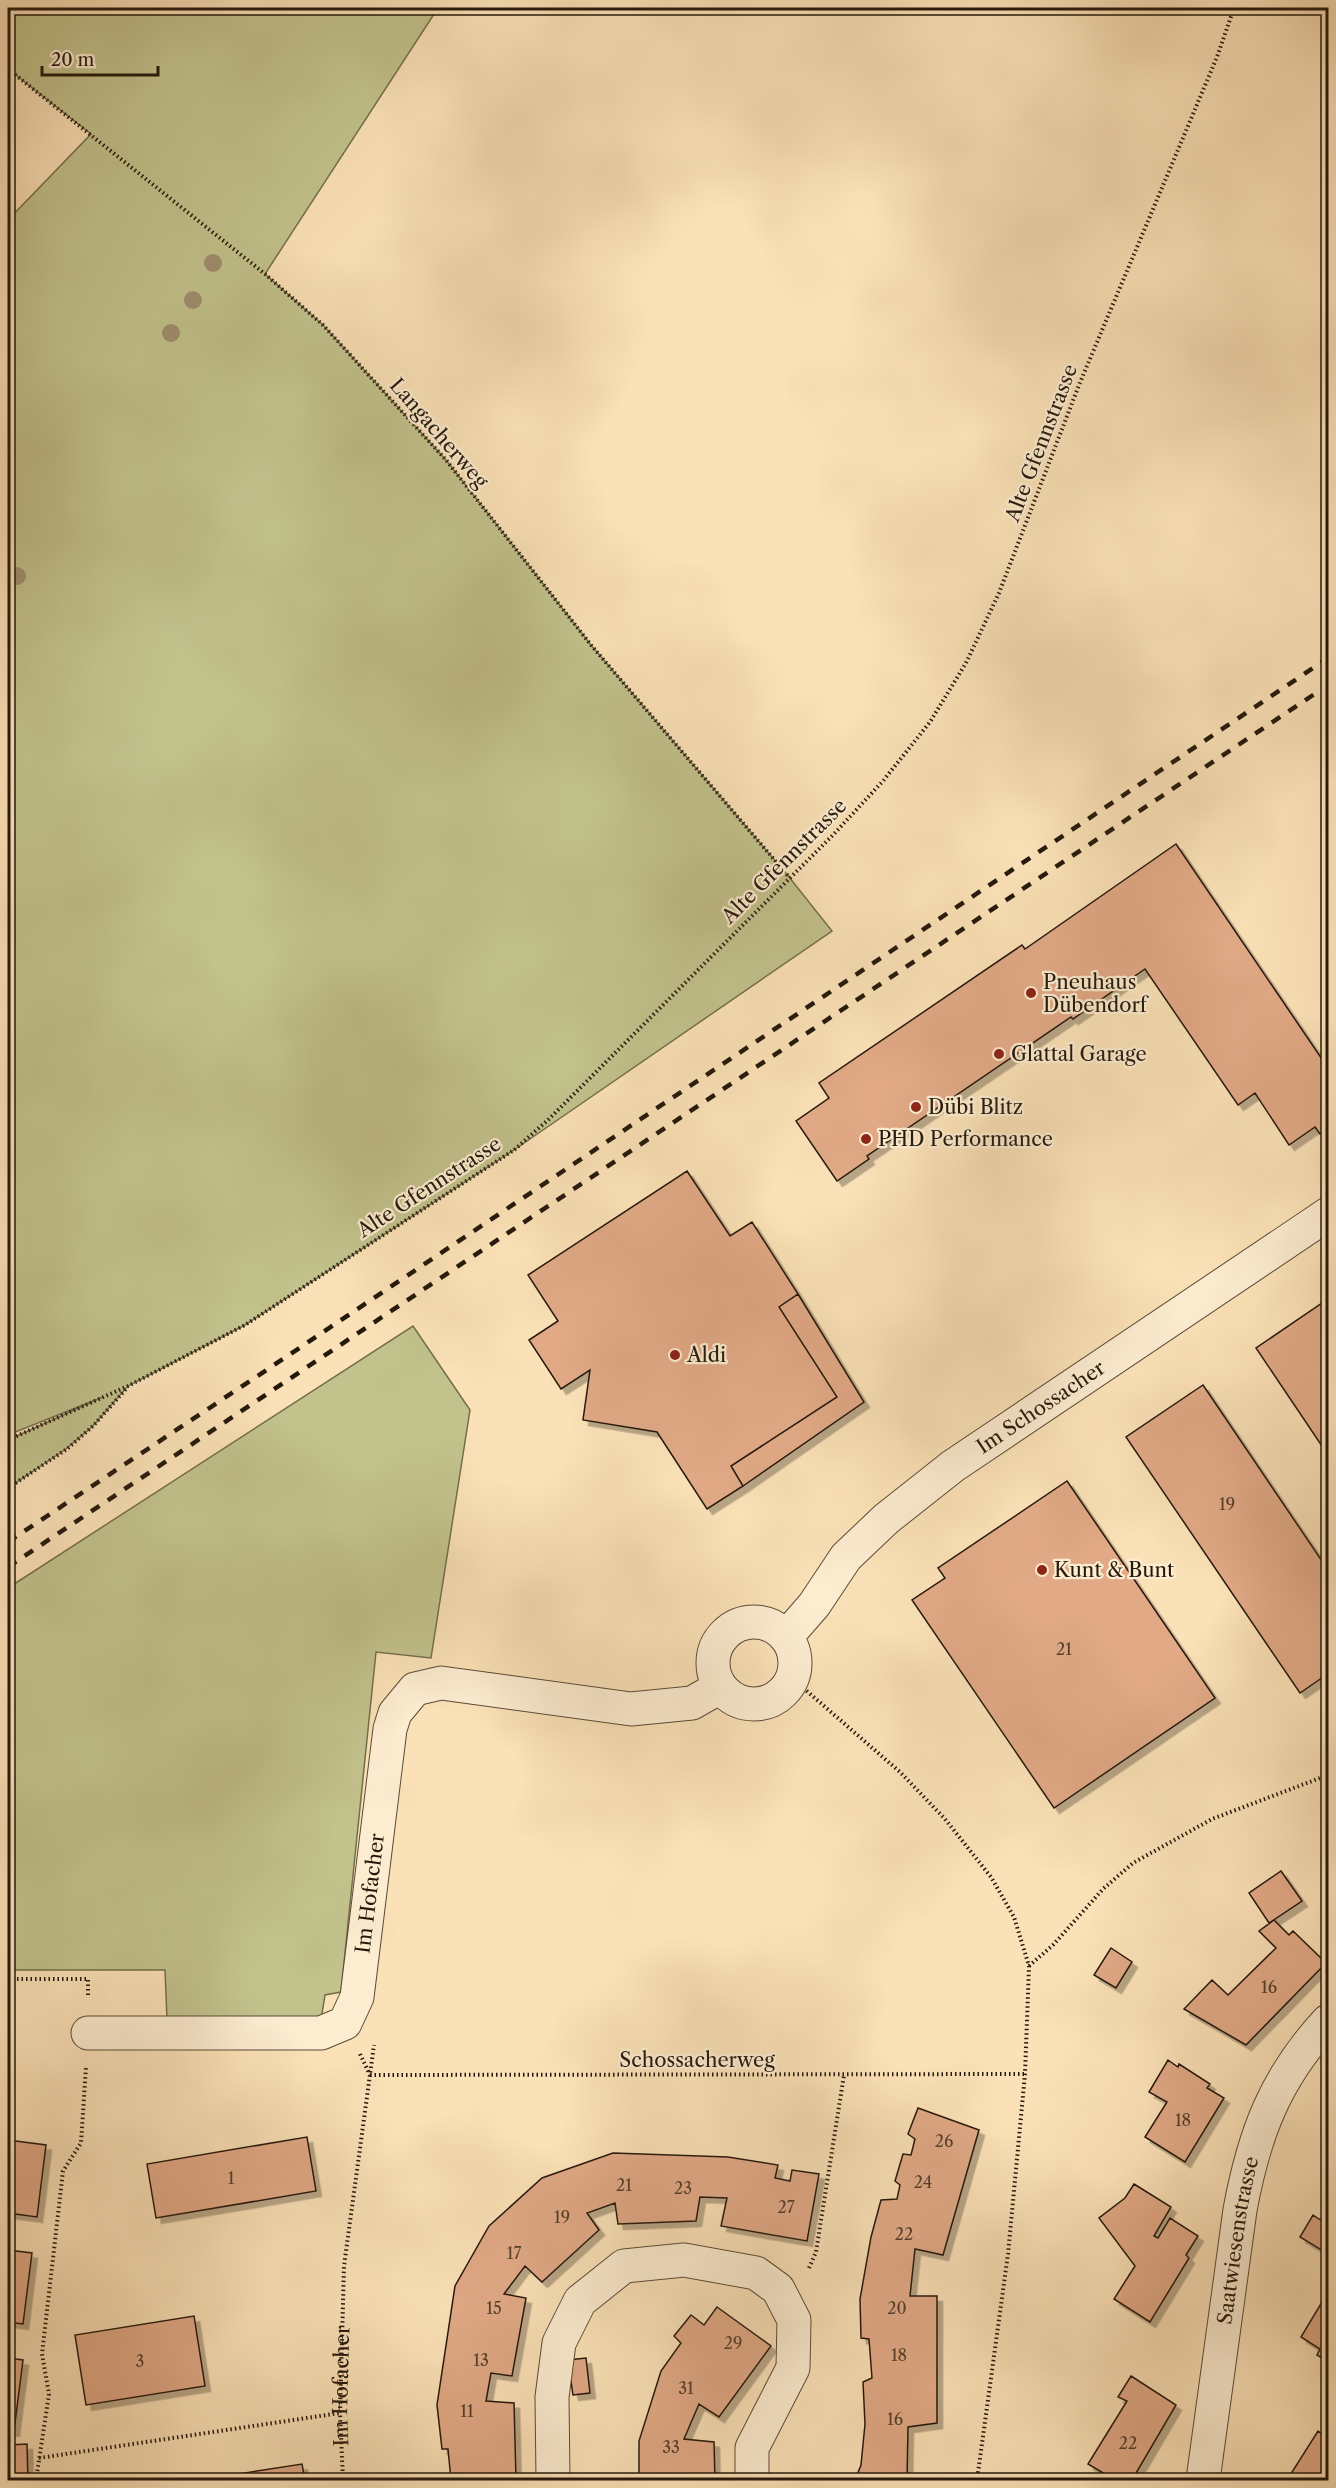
<svg xmlns="http://www.w3.org/2000/svg" width="1336" height="2488" font-family="'Libre Caslon Text',serif">
<style>
.green{fill:#c2c28c;stroke:#746e4c;stroke-width:1.5}
.building{fill:#e1a986;stroke:#25190c;stroke-width:1.5;filter:url(#shadow)}
.lines{fill:none;stroke-linecap:round;stroke-linejoin:round}
.minor-casing{stroke:#5a4b37;stroke-width:35}
.path{stroke:#25190c;stroke-width:4;stroke-dasharray:1.5 3;stroke-linecap:butt}
.minor{stroke:#fcecd0;stroke-width:33}
.rail{stroke:#25190c;stroke-width:4.5;stroke-dasharray:10 10;stroke-linecap:butt}
.tree{fill:#9f8f6e}
.poi-dot{fill:#8f2418;stroke:#fcecd0;stroke-width:2}
.labels{text-anchor:middle;dominant-baseline:central;stroke-width:4.5;stroke-linejoin:round;paint-order:stroke}
.number-label{font-size:16px;fill:#543d2a}
.street-label{font-size:20px;fill:#25190c;stroke:#fcecd0}
.poi-label{font-size:20px;fill:#25190c;stroke:#fcecd0;text-anchor:start}
</style>
<defs>
<filter id="shadow"><feDropShadow dx="5.5" dy="5.5" stdDeviation="0" flood-color="#0004"/></filter>
</defs>
<rect width="100%" height="100%" fill="#fbe1b7"/>
<filter id="stains"><feTurbulence type="fractalNoise" baseFrequency=".00333" numOctaves="4"/><feColorMatrix values="0 0 0 0 .2 0 0 0 0 .09 0 0 0 0 .02 0 0 0 .5 -.17"/></filter>
<radialGradient id="worn" r=".72"><stop offset=".6" stop-color="#630" stop-opacity="0"/><stop offset="1" stop-color="#630" stop-opacity=".3"/></radialGradient>
<!-- green -->
<path class="green" d="M8,8H438L265,274L323,325L446,460L591,645L789,877L832,931L514,1150L245,1325L128,1386L93,1426L66,1449L8,1488V1440L103,1397L8,1435V220L91,134L8,69Z
M413,1326L470,1410L431,1658L376,1652L341,1992L325,1995L321,2020L167,2019L165,1970H8V1588Z"/>
<!-- building -->
<path class="building" d="M1176,844L1328,1068V1128L1320,1134L1315,1127L1289,1145L1255,1093L1238,1105L1145,969L1073,1019L1071,1017L867,1156L869,1159L837,1181L796,1121L829,1098L819,1083L1022,945L1025,949Z
M687,1171L730,1236L752,1222L798,1294L779,1307L837,1397L731,1466L743,1486L707,1509L657,1432L583,1420L590,1370L561,1389L529,1340L558,1321L528,1275Z
M798,1294L864,1402L743,1486L731,1466L837,1397L779,1307Z
M1328,1299V1455L1256,1348Z
M1203,1385L1328,1570V1679L1326,1675L1300,1693L1126,1437Z
M1067,1481L1215,1698L1054,1808L912,1600L945,1578L938,1568Z
M1281,1871L1302,1901L1269,1923L1249,1893Z
M1274,1920L1289,1935L1293,1931L1326,1963L1246,2045L1184,2009L1212,1980L1228,1995L1276,1948L1259,1931Z
M1111,1948L1132,1962L1116,1988L1094,1975Z
M1168,2060L1178,2067L1179,2064L1210,2084L1207,2088L1224,2098L1185,2162L1145,2137L1167,2102L1149,2092Z
M918,2108L979,2130L943,2255L915,2249L910,2296H937V2423L908,2427L907,2480H855L861,2465L865,2424L863,2382L872,2378L869,2339L861,2338L860,2299L871,2237L881,2200L897,2199L900,2185L895,2181L903,2154L911,2155L915,2139L908,2134Z
M307,2137L316,2191L156,2218L147,2164Z
M8,2140L46,2145L37,2217L8,2213Z
M613,2153L728,2157L778,2165L775,2178L790,2181L792,2170L819,2174L807,2241L721,2226L727,2198L700,2197L696,2221L618,2224L615,2203L587,2213L599,2230L542,2282L525,2266L504,2294L526,2298L512,2376L491,2373L486,2401L514,2403L516,2480H451L448,2449H442L437,2405L455,2286L489,2226L542,2178Z
M1134,2184L1171,2207L1154,2236L1158,2238L1170,2218L1198,2236L1186,2255L1189,2258L1150,2322L1114,2299L1135,2266L1099,2218L1125,2198Z
M1313,2215L1328,2225V2254L1300,2237Z
M8,2250L32,2253L23,2324L8,2322Z
M1328,2292V2362L1317,2355L1320,2349L1301,2337Z
M717,2307L771,2346L719,2417L699,2404L684,2439L714,2442L715,2480H639V2441L661,2371L681,2343L674,2336L691,2315L704,2325Z
M194,2316L205,2386L86,2405L75,2335Z
M8,2358L23,2360L14,2431L8,2430Z
M586,2358L590,2393L573,2395L568,2360Z
M1131,2376L1176,2405L1132,2480H1115L1088,2464L1127,2401L1118,2397Z
M1318,2431L1328,2438V2480H1287Z
M27,2444L28,2480H8V2445Z
M302,2464L305,2480H199Z"/>
<g class="lines">
<defs>
<g id="minor">
<circle cx="754" cy="1663" r="41"/>
<path id="s2" d="M787,1636L814,1605L846,1557L886,1519L953,1466L1328,1214"/>
<path id="s3" d="M88,2033H321L345,2023L357,1997L390,1729L395,1713L415,1689L441,1683L631,1709L692,1703L720,1687"/>
<path d="M553,2480L552,2397L559,2343L580,2301L624,2266L684,2260L756,2273L778,2289L794,2320L793,2368L752,2448V2480"/>
<path id="s4" d="M1203,2480L1240,2210C1254,2134 1275,2078 1328,2021"/>
</g>
</defs>
<!-- minor casing -->
<use href="#minor" class="minor-casing"/>
<!-- path -->
<g class="path">
<path d="M8,69L265,274L323,325L446,460L591,645L789,877"/>
<path d="M8,1440L128,1386L245,1325L514,1150L548,1120L833,835L883,781L930,722L966,663L999,593L1079,385L1217,57L1234,8"/>
<path d="M8,1488L67,1449L93,1426L126,1389"/>
<path d="M793,1679L900,1772L945,1819L991,1877L1014,1917L1029,1966L1025,2074L1008,2254L977,2480"/>
<path d="M1029,1966L1053,1945L1103,1889L1133,1863L1212,1819L1328,1775"/>
<path d="M8,1979H88V1997"/>
<path d="M360,2054L370,2075"/>
<path d="M370,2075L1025,2074"/>
<path d="M809,2268L816,2252L844,2075"/>
<path d="M39,2458L340,2413"/>
<path d="M36,2480L49,2394L42,2354L63,2171L81,2143L86,2067"/>
<path id="s1" d="M343,2480L340,2413L344,2266L374,2045"/>
</g>
<!-- minor -->
<use href="#minor" class="minor"/>
<!-- rail -->
<path class="rail" d="M8,1542L274,1365L1328,658
M8,1567L1328,685"/>
</g>
<!-- trees -->
<g class="tree">
<circle cx="213" cy="263" r="9"/>
<circle cx="193" cy="300" r="9"/>
<circle cx="171" cy="333" r="9"/>
<circle cx="17" cy="576" r="9"/>
</g>
<!-- markers -->
<g class="poi-dot">
<circle cx="1031" cy="993" r="6"/>
<circle cx="999" cy="1054" r="6"/>
<circle cx="916" cy="1107" r="6"/>
<circle cx="866" cy="1139" r="6"/>
<circle cx="675" cy="1355" r="6"/>
<circle cx="1042" cy="1570" r="6"/>
</g>
<g class="labels">
<!-- number labels -->
<g class="number-label">
<text x="1227" y="1504">19</text>
<text x="1064" y="1649">21</text>
<text x="1269" y="1987">16</text>
<text x="1183" y="2120">18</text>
<text x="944" y="2141">26</text>
<text x="231" y="2178">1</text>
<text x="923" y="2182">24</text>
<text x="624" y="2185">21</text>
<text x="683" y="2188">23</text>
<text x="786" y="2207">27</text>
<text x="562" y="2217">19</text>
<text x="904" y="2234">22</text>
<text x="514" y="2253">17</text>
<text x="494" y="2308">15</text>
<text x="897" y="2308">20</text>
<text x="733" y="2343">29</text>
<text x="899" y="2355">18</text>
<text x="481" y="2360">13</text>
<text x="140" y="2361">3</text>
<text x="686" y="2388">31</text>
<text x="467" y="2411">11</text>
<text x="895" y="2419">16</text>
<text x="1128" y="2443">22</text>
<text x="671" y="2447">33</text>
</g>
<!-- street labels -->
<g class="street-label">
<text transform="translate(439 433) rotate(49)">Langacherweg</text>
<text transform="translate(1041 443) rotate(-69)">Alte Gfennstrasse</text>
<text transform="translate(784 861) rotate(-45)">Alte Gfennstrasse</text>
<text transform="translate(429 1187) rotate(-33)">Alte Gfennstrasse</text>
<text stroke="none"><textPath href="#s2" startOffset="345">Im Schossacher</textPath></text>
<text stroke="none"><textPath href="#s3" startOffset="392">Im Hofacher</textPath></text>
<text x="697" y="2060">Schossacherweg</text>
<text stroke="none"><textPath href="#s4" startOffset="242">Saatwiesenstrasse</textPath></text>
<text stroke="none"><textPath href="#s1" startOffset="94">Im Hofacher</textPath></text>
</g>
<!-- poi labels -->
<g class="poi-label">
<text x="1043" y="982">Pneuhaus<tspan x="1043" dy="23">Dübendorf</tspan></text>
<text x="1011" y="1054">Glattal Garage</text>
<text x="928" y="1107">Dübi Blitz</text>
<text x="878" y="1139">PHD Performance</text>
<text x="687" y="1355">Aldi</text>
<text x="1054" y="1570">Kunt &amp; Bunt</text>
</g>
</g>
<!-- margin -->
<rect width="1336" height="2488" fill="none" stroke="#fbe1b7" stroke-width="30"/>
<rect x="9" y="9" width="1318" height="2470" fill="none" stroke="#25190c" stroke-width="3"/>
<rect x="15" y="15" width="1306" height="2458" fill="none" stroke="#25190c" stroke-width="1.5"/>
<!-- scale -->
<path d="M42 66v9h116v-9" fill="none" stroke="#25190c" stroke-width="3"/>
<text x="51" y="66" font-size="18" fill="#25190c" stroke="#fcecd0" stroke-width="4.5" paint-order="stroke">20 m</text>
<rect width="100%" height="100%" filter="url(#stains)"/>
<rect width="100%" height="100%" fill="url(#worn)"/>
</svg>
